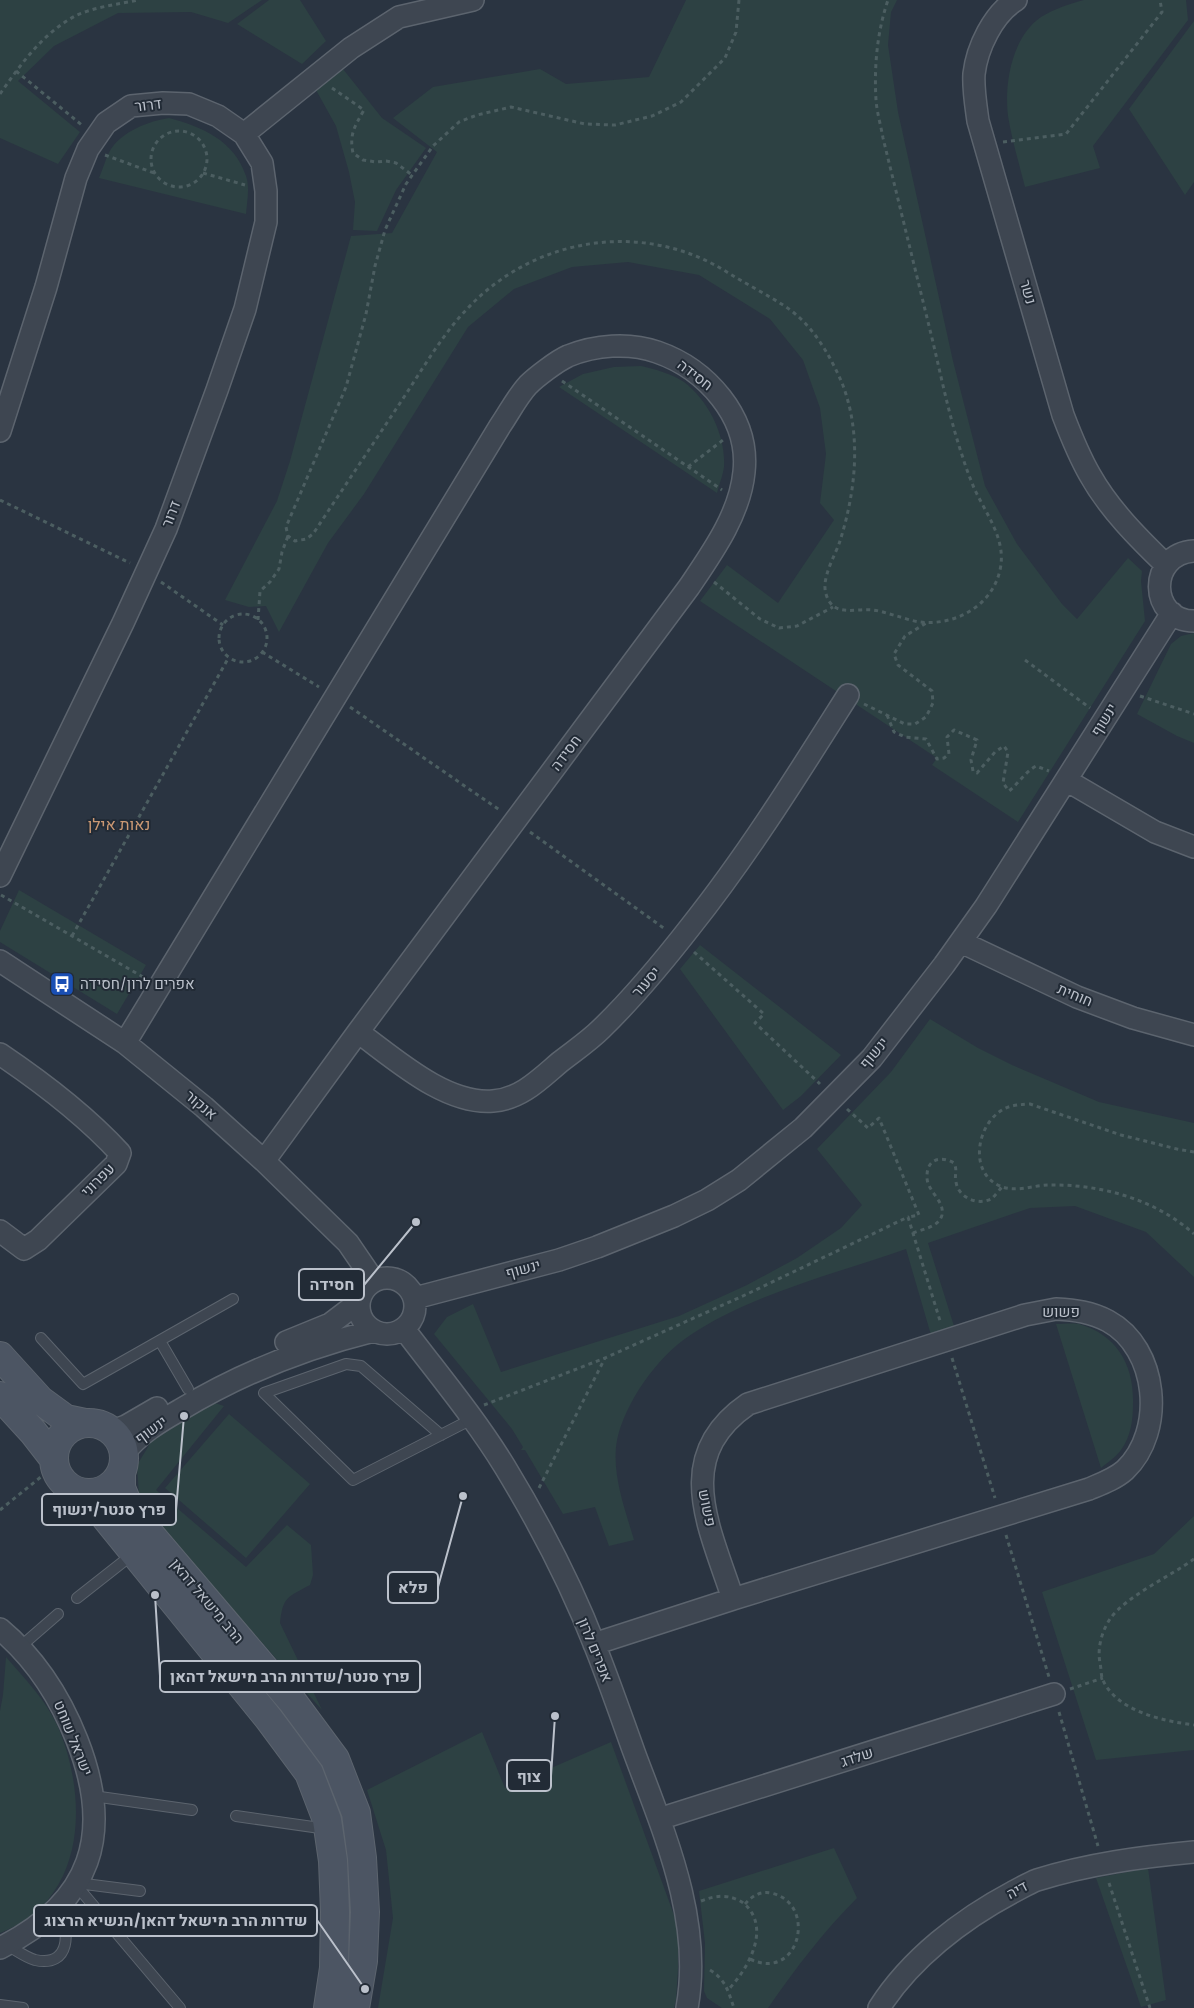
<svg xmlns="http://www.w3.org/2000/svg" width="1194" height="2008" font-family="'Fira Sans Condensed',Heebo,sans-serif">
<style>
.green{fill:#2d4143}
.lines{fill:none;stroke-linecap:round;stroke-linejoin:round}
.lane-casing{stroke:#5c646e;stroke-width:12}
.street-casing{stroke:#5c646e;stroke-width:24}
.secondary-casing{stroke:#5c646e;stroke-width:30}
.path{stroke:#4c5e61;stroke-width:3;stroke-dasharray:4 4;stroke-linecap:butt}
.lane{stroke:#3e4651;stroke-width:10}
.street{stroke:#3e4651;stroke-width:21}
.secondary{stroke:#4c5563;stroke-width:28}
.labels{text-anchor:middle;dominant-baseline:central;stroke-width:4;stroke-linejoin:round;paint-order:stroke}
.street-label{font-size:15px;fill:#bbc1cb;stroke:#222b36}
.poi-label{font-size:15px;fill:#bbc1cb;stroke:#222b36;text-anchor:start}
.neighbourhood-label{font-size:16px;fill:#cc9974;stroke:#222b36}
.leader{fill:none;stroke:#bbc1cb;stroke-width:2}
.callout-dot{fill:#bbc1cb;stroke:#222b36;stroke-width:2}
.callout{fill:#222b36;stroke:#bbc1cb;stroke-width:2}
.callout-label{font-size:16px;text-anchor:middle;font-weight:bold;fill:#bbc1cb}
</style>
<rect width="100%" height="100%" fill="#2a3441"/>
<!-- green -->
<path class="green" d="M0,0H262L228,23L191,12L118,13L54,46L18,81L80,132L58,164L0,138Z
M269,0H300L326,41L302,64L237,24Z
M686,0H897L891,12L888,45L898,112L953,361L985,486L1017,544L1062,604L1077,619L1128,558L1142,571L1141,581L1145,621L1018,822L932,765L937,758L700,601L727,565L778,603L834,520L820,503L826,454L820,408L803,360L770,319L699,275L628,262L572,267L514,289L468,327L364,494L328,543L279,632L266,606L249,607L225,600L277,501L290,461L351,236L392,233L437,152L393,118L433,87L540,69L566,84L649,77Z
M1084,0H1186L1188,20L1093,146L1100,168L1025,187C1019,164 1012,140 1008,116C1004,83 1012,37 1041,17C1054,9 1069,4 1084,0Z
M1194,21V182L1185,195L1129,109Z
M343,69L382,118L426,148L396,190L377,231L353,230L355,202L349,172L336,126L316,90Z
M169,118C202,127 234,140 246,176C250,187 247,202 246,214L99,178C103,169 106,157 111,149C123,131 149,121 169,118Z
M641,366C655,369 672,374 684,382C709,401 726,436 724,467C723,475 719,485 717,493L559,387L583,374L614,367Z
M1194,633V743L1177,736L1137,714L1171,644L1181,636Z
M19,890L146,965L117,1014L0,942V931Z
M700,945L841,1055L801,1096L783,1110L680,969Z
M930,1019L978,1048L1012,1065L1099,1102L1194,1123V1277L1146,1232L1075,1206L1030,1208L928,1243L954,1326L931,1335L906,1249C837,1273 749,1295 689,1336C657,1357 625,1403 617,1440C611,1473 625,1509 634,1540L609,1546L595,1507L563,1514L525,1450H521L523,1447L512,1429L434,1334L447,1317L473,1304L501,1372L679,1316L747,1285L797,1258L841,1228L862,1205L817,1149L891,1072Z
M1056,1324C1063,1324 1072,1323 1079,1324C1117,1335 1134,1365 1133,1403C1133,1420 1131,1436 1121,1450C1116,1457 1107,1463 1101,1468Z
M212,1402L224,1406L156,1490L246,1567L287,1525L311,1545L313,1575L310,1585C288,1597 283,1596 280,1623L322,1710L151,1518L139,1496L137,1465L151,1442Z
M229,1414L310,1484L246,1558L165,1488Z
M1194,1516V1750L1096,1760L1042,1592L1154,1554Z
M6,1657C25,1679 46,1700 58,1727C89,1800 86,1901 0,1933V1711L3,1695Z
M482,1732L505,1788L611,1742L678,1926V1969L676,2000L674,2008H378L393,1918L386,1850L367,1790Z
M834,1848L857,1898C823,1932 795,1969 768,2008H722L707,1998L704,1991L705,1943L699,1891Z
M1148,1868L1166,2000L1141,2007L1096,1878Z"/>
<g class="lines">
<defs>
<path id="lane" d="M41,1338L83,1384L233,1299
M160,1341L188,1389
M441,1435L361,1366L346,1364L264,1393L353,1480L472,1419
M77,1598L133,1554
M20,1647L58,1614
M93,1796L192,1810
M236,1816L327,1829
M77,1883L140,1891
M76,1885L180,2008
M7,1945C16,1950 25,1957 35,1960C71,1968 71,1930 57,1908
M0,2005L23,2008"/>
<path id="street" d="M1016,0C993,14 977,48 974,74C973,89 976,106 978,121L1063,415C1071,436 1079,456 1090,475C1109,509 1138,538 1166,565
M244,134L351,48L399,17L473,0
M0,431L46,287L76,178L88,149L106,123L131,106L163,103L189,104L218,116L244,134L262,163L266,191V222L245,309L217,390L166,529L123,623L0,876
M1194,551C1147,554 1149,621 1194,621
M1066,780L1155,832L1194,847
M961,942L1077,997L1133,1018L1194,1035
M0,961L125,1043L204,1107L264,1161L348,1243L374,1281
M358,1032C394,1058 445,1105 493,1101C521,1099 540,1079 560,1062C574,1051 589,1041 601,1029C634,997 663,962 691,926C749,853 798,774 848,695
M125,1043L500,426C509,413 517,397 528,385C536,377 557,361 568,356C595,345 629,342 657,352C706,369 750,417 744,472C740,514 712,553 689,587L358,1032L264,1161
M0,1054C43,1083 85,1115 120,1153L116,1164L38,1240L24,1249L0,1231
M359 1306a28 28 0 1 1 56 0a28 28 0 1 1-56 0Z
M415,1298L559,1260L597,1247L674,1216L707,1200L739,1180L803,1128L872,1058L944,965L986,906L1172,613
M1056,1309C1075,1310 1091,1312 1108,1321C1158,1348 1166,1431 1125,1470C1115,1479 1101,1484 1089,1489L733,1599C710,1528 671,1457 748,1404L1025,1315Z
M404,1329C438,1374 475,1418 505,1467C539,1523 571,1584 595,1646C609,1681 621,1716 634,1752C664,1833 703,1920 687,2008
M286,1342L330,1324L359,1302
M112,1431L126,1426L157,1408
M124,1453C139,1434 159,1422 180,1410C241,1373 305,1348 373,1331
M0,1629C36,1659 60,1697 77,1740C114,1834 92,1902 0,1948
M594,1644L733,1599
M659,1819L1054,1694
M879,2008C910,1959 962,1919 1013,1892C1021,1888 1029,1883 1037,1880C1088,1864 1141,1857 1194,1852"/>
<path id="secondary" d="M0,1356L40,1400L66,1419L85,1423
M0,1396L33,1432L54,1459
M54 1458a35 35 0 1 1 70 0a35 35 0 1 1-70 0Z
M121,1473V1488L131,1512L292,1701L335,1759L356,1813L362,1858L365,1912L363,1961L355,2008
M80,1492L102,1513L269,1719L309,1773L327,1820L333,1861L335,1912L334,1968L328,2008"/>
</defs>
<!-- lane casing -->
<use href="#lane" class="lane-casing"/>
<!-- street casing -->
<use href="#street" class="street-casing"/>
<!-- secondary casing -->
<use href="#secondary" class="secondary-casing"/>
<!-- path -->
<path class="path" d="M739,0L736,32L725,58L681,102L652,116L615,125L585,124L511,107L477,115L459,122L433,146L406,184L385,230L375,266L366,314L346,387L286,527L288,536L295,541L306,539L313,534C344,487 375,441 406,394C425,365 443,334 467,309C535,236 646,219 730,274C748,285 768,295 786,307C812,324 830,355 842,383C862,434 856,490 840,541C835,556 821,578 826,594C833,618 855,608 873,610C881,611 889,614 897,616C904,618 912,621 920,622C955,626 992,606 1000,570C1007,540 986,514 974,488C970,478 966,468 963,458C949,417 941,375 931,334C915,269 899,203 883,138C881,126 877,113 876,100C874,67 877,32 888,0
M16,71L83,126
M332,88L364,110C355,126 349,134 353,153L363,160L376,162L386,161L396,163L412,175
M0,94C21,64 42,34 75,16C94,7 119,4 139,0
M151 159a28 28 0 1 1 56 0a28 28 0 1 1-56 0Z
M1003,142L1066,134L1162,12L1160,0
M105,155L154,173
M203,173L245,185
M562,381L722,490
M688,467L723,440
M0,500L130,563
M161,582L223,625
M714,582L760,619L779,628L797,626L833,607
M219 638a24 24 0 1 1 48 0a24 24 0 1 1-48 0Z
M258,620L260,591L270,582L279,569L282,552L288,536
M262,652L319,687
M1025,660L1090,708
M1140,696L1194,714
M864,704L905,724H915L926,717L933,703L932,691L898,665L894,654L905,636L928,622
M350,707L501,811
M887,715L894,732L905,737L926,739L937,759L944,758L949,754L947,737L954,730L977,740L971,760L973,771L977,773L995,752L1004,746L1008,752L1003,783L1009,791C1019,783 1025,772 1036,766L1049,771
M530,832L665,929
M1,895L143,977
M72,936L229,657
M694,952L764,1014L755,1023L820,1084
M847,1109L868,1128L879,1118L919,1215L908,1217
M1194,1152L1177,1149L1121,1135L1030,1104C1012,1105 1002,1106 990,1121C975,1141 974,1175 1000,1186C1015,1193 1034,1185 1049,1185C1100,1184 1155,1199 1194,1234
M913,1233C923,1229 939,1227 942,1215C945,1200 926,1191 927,1176C927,1158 942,1156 954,1163C958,1172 954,1174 956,1182C958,1197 977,1206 991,1199C995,1196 999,1190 1002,1187
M952,1358L995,1498
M484,1405L605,1358L745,1295L908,1217L941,1324
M539,1488L605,1358
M0,1510L42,1476
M1006,1535L1049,1677
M1194,1559C1171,1576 1126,1596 1110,1619C1102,1631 1097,1648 1100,1663C1101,1667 1101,1673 1102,1678C1115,1711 1163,1721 1194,1725
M1070,1689L1103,1678
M1059,1712L1098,1846
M1109,1883L1150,2008
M701,1901C714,1896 725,1894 738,1900C743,1902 747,1906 750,1910C768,1935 746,1971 728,1990
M745,1904C752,1896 760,1891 771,1893C818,1903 800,1983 750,1959
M710,1970C726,1980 728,1991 734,2008"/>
<!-- lane -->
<use href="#lane" class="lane"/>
<!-- street -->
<use href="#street" class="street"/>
<!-- secondary -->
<use href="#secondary" class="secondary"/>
</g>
<!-- icons -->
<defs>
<symbol id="bus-square" viewBox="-11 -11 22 22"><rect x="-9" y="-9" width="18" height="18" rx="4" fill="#1a4fb4" stroke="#222b36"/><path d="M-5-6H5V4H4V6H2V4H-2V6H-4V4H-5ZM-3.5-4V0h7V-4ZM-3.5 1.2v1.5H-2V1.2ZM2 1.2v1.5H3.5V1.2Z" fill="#fff"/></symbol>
</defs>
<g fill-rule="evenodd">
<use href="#bus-square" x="48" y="970" width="28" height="28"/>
</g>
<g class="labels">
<!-- street labels -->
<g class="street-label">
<text transform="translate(148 105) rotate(-7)">דרור</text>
<text transform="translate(1028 292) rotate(74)">נשר</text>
<text transform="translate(695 375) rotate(38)">חסידה</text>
<text transform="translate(171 514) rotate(-69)">דרור</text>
<text transform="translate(1104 720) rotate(-58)">ינשוף</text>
<text transform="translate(566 753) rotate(-53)">חסידה</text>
<text transform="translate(646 982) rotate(-49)">יסעור</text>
<text transform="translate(1075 995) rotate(23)">חוחית</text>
<text transform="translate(874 1053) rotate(-50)">ינשוף</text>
<text transform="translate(201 1105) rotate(40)">אנקור</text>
<text transform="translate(98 1180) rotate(-45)">עפרוני</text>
<text transform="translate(523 1269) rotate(-15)">ינשוף</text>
<text x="1061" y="1312">פשוש</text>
<text transform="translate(151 1430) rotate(-36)">ינשוף</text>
<text transform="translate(707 1508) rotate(78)">פשוש</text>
<text transform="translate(207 1601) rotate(50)">הרב מישאל דהאן</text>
<text transform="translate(595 1650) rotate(68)">אפרים לרון</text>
<text transform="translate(73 1738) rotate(68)">ישראל שוחט</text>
<text transform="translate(857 1757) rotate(-18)">שלדג</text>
<text transform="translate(1017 1890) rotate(-28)">דיה</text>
</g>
<!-- poi labels -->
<g class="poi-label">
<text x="80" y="984">אפרים לרון/חסידה</text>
</g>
<!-- neighbourhood labels -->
<g class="neighbourhood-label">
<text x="119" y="824">נאות אילן</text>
</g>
</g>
<!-- callouts -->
<path class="leader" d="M416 1222L364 1285M184 1416L176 1510M463 1496L438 1587M155 1595L160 1676M555 1716L551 1776M365 1989L317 1920"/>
<g class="callout-dot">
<circle cx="416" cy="1222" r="5"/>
<circle cx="184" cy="1416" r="5"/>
<circle cx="463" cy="1496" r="5"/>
<circle cx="155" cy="1595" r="5"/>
<circle cx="555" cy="1716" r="5"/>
<circle cx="365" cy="1989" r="5"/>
</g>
<g class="callout">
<rect x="299" y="1269" width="65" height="31" rx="5"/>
<rect x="42" y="1494" width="134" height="31" rx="5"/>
<rect x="388" y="1572" width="50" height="31" rx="5"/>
<rect x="160" y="1661" width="260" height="31" rx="5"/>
<rect x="507" y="1760" width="44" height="31" rx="5"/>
<rect x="34" y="1905" width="283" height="31" rx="5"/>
</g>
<g class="callout-label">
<text x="332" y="1290">חסידה</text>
<text x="109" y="1515">פרץ סנטר/ינשוף</text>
<text x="413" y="1593">פלא</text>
<text x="290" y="1682">פרץ סנטר/שדרות הרב מישאל דהאן</text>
<text x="529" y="1782">צוף</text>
<text x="176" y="1926">שדרות הרב מישאל דהאן/הנשיא הרצוג</text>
</g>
</svg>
